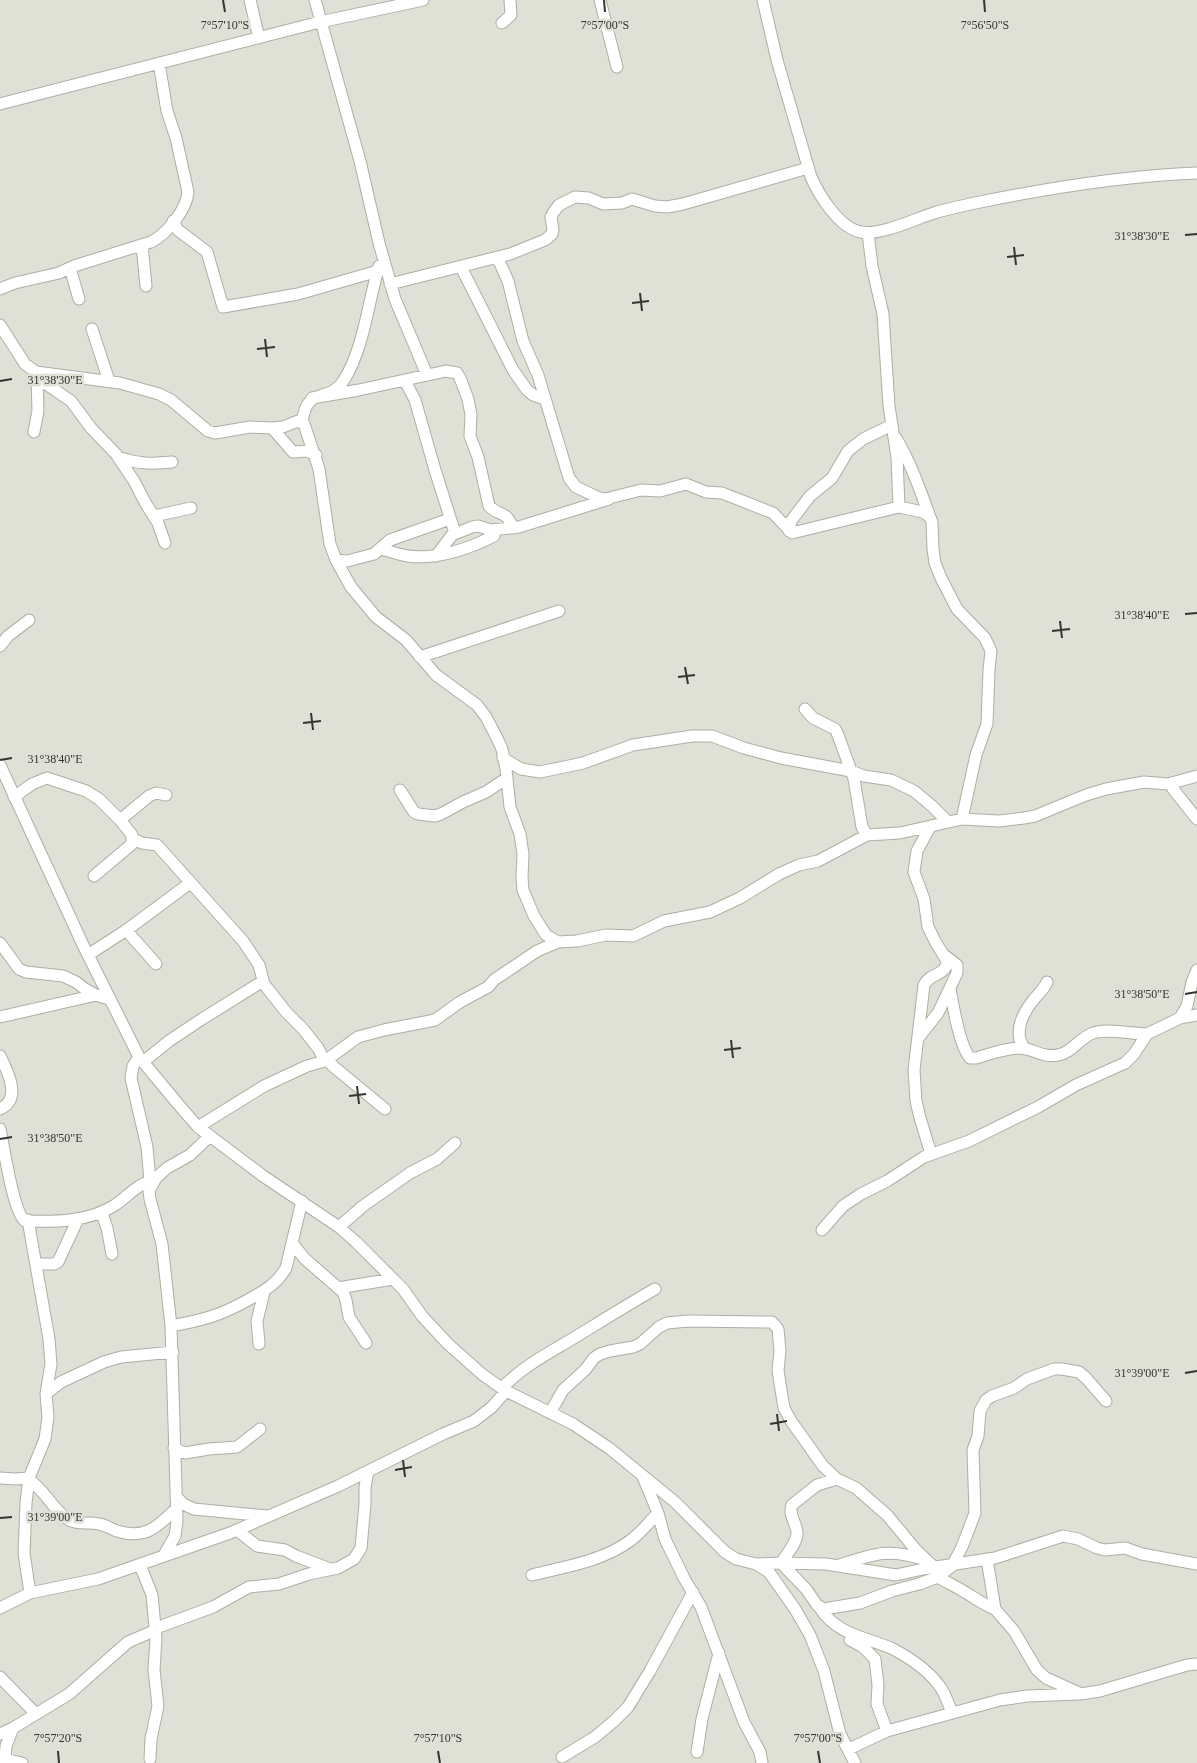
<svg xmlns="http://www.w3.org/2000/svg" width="1197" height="1763" font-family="'Times New Roman',serif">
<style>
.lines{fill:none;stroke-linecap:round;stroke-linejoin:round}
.minor-casing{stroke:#adaea4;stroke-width:13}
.minor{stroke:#fff;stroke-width:11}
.ticks{fill:none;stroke:#343531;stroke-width:2}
.ticks-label{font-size:12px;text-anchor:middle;fill:#343531;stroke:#dfe0d6;stroke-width:5;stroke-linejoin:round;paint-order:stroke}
</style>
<rect width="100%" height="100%" fill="#dfe0d6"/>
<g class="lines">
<defs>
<path id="minor" d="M250,0L259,38
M315,0L360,161L379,243L395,299L427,375
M600,0L617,67
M763,0L777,60L811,177C819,195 839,228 861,232C880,236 915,219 934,213C947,209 961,206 975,203C1048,188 1122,176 1197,173
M502,23L511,15L510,0
M0,104L320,22L423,0
M173,221L178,230L207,252L223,307L298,294L378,271
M868,233L872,266L883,314L889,406L897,457L899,507
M142,245L146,286
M494,258L499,261L508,281L523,341L538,375L569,478L576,487L597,497L605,499L641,490L660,491L686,484L706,492L722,493L773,513L792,533L899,507L923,512L930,517L932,522L933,549L935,563L941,578L957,609L985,638L991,651L989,670L987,724L976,755L962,819
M461,267L513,370L527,390L533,395L545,399
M70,268L79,299
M390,284L510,254L545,240L552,234L553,230L551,217L553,213L559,205L575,197L589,198L603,204L622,203L632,199L655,206L667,207L683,204L808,168
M0,289L15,283L59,273L74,266L151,242C167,234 187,209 188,192L176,138L167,111L159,63
M0,325L25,364L36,372L120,383L159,394L171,400L208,431L215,433L250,427L272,428L283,427L298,421L304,424L319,469L330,544L336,560L351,587L376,617L406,640L436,675L477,705L486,717L496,736L502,749L506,769L510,807L520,834L523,854L522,877L523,890L534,916L546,935L558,942L577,941L606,935L633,936L664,921L710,912L740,898L779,874L799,865L818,861L867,835L900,833L962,819L999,821L1024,818L1035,816L1086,795L1106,789L1144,782L1168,784L1197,776
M92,329L109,381
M39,380L49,386L71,401L91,428L116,454L134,481L146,504L158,523L165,543
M405,381L415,400L435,470L455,533
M312,398L359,390L446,371L457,373L460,378L468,399L471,415L470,436L478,457L489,506C499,517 506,509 513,528
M302,423C307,383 329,405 344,380C364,348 368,302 379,266
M272,428L293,452L307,451L316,455
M34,432L38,411L37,376
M896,438C911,463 920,490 930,517
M118,457C137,464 152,464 172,462
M154,516L191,508
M789,531L791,521L810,496L832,478L848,451L863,439L892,425
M380,549C389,551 398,554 407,556C437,560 468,549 494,536
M436,556L452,535L472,527L478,526L491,530L519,527L609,499
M336,560L347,561L374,554L390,540L450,519
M0,646L8,636L29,620
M420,657L559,611
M805,709L813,718L835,729L838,735L854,779L862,827L867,835
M503,758L521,769L540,772L583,763L633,745L692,736H712L744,748L781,758L851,771L864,776L891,780L914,791L932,806L948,822
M0,765L84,947L139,1057L178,1104L198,1127L263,1176L339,1227L356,1242L403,1289L422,1316L448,1344L483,1375L506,1391L573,1424L609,1448L675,1502L725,1552L736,1559L756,1564L769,1572L795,1609L810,1635L824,1671L840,1734L855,1763
M1171,783L1173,789L1197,819
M400,790L414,812L418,814L435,816L441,814L463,802L486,792L507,778
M14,797L32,784L47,778L86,791L99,799L120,820L132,835V844L94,876
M120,820L149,796L156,793L166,795
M930,827L917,851L914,872L924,899L928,927L936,943L946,959L947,965C942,976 929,974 924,985L914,1070L916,1101L920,1118L931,1154
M133,839L142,843L157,845L243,941L259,965L264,984L286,1012L303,1029L318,1048L325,1061
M126,930L156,964
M0,943L19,969L26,972L63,976L76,982L85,989L96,995L109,999
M88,955L128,929L190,883
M950,988C953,1005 959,1045 970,1058H976C990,1054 1006,1048 1021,1048C1034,1049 1042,1058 1058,1055C1072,1053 1079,1038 1093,1033C1109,1028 1130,1034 1147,1034
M0,1017L96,995
M1180,1018L1197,1015
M919,1037L938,1013L957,973V965L944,955
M1025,1049C1012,1033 1023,1012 1035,998C1040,992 1044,989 1047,982
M0,1056C8,1072 22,1099 0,1109
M139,1057L133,1066L131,1078L147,1147L150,1181
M327,1060L334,1067L385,1109
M143,1062L169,1041L202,1019L263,981
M198,1127L264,1086L307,1066L325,1061L358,1037L384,1030L435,1020L460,1002L488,987L494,980L537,951L558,942
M0,1129C4,1147 13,1212 25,1221C55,1222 89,1222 115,1205C128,1197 138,1182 154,1181
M102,1213L107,1228L112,1254
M28,1220L49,1339L51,1364L46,1394L48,1417L45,1439L29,1478L26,1503L24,1553L30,1593
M339,1227L363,1206L410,1173L437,1159L455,1143
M822,1230L843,1206L861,1194L887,1181L924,1157L969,1141L1038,1107L1076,1085L1125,1063L1134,1054L1147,1034L1180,1018L1187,1006L1192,982L1197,970
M292,1243L305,1259L343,1292L346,1300L349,1317L366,1343
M36,1264H54L58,1262L78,1219
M338,1288L393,1279
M171,1326C203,1320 219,1316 248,1300C264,1291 277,1284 286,1268L302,1201
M259,1344L257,1321L264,1292
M502,1388C522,1367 547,1354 572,1339C600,1322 627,1305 655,1289
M46,1394L61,1382L104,1362L121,1357L173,1352
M550,1413L563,1390L585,1370L594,1358L600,1354L610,1351L633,1347L640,1344L659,1327L667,1323L688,1321L772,1322L778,1329L780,1351L778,1370L781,1390L784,1408L791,1421L823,1466L837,1479L856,1488L887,1515L916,1550L934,1567
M174,1448L185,1453L209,1449L237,1447L260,1429
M643,1477L658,1513L665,1539L684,1578L701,1607L744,1722L760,1752L762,1763
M0,1478L15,1479L29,1478
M29,1480C45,1490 51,1507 66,1518C77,1526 88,1521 99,1524C106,1525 111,1529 117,1531C146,1540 158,1526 177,1508
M176,1496L183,1504L194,1509L267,1516
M237,1530L257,1546L285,1550L296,1556L330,1569
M164,1555L175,1536L177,1521L171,1326L162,1244L150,1199L149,1191L156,1178L167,1168L190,1155L210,1136
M987,1559L995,1609L1014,1631L1037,1670L1046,1678L1079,1693
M781,1563L826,1564L896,1575L923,1569L995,1558L1063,1536L1078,1539L1097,1548L1105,1550L1125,1548L1142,1554L1197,1564
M781,1563C786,1555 798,1542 797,1532C796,1522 788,1515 792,1505L817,1485L837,1479
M756,1564L781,1563L806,1589L817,1605L824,1609L860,1603L892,1591L919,1584L938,1577L952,1566L962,1547L975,1513L973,1450L978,1436L980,1411L986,1400L992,1396L1014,1388L1027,1379L1054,1369H1062L1079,1372L1086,1378L1106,1401
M140,1565L152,1595L156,1638L154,1670L158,1706L151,1739L150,1759
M839,1565C874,1554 887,1548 923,1559
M532,1575C564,1567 604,1561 631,1540C641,1533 649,1522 658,1513
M938,1577C946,1582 955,1586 963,1591C974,1597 983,1605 995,1609
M0,1608L30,1593L98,1579L230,1533L338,1486L443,1434L474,1421L492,1407L506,1391
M820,1608C837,1635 866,1637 893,1649C910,1658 930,1672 941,1688C946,1696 949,1705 952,1713
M156,1628L213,1607L249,1587L279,1584L309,1574L338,1568L354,1559L361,1548L365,1504V1487L368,1471
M850,1640L863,1647L875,1659L878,1685L877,1704L887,1731
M0,1677L36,1714
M0,1734L13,1728L69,1694L128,1642L156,1630
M849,1749L887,1731L1000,1700L1027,1696L1080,1694L1100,1691L1187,1665L1197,1664
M697,1752L702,1719L719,1653
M562,1757L595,1737L614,1721L628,1707L650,1671L693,1592
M0,1758L22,1763
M5,1759L6,1746L13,1728"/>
</defs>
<!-- minor casing -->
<use href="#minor" class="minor-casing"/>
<!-- minor -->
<use href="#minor" class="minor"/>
</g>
<!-- ticks -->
<path class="ticks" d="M223,0L225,12M604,0L605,12M984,0L985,12M1185,235L1197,234M1014,247L1016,265M1007,257L1024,255M640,293L642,311M632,303L649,301M265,339L267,357M257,349L275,347M0,381L12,379M1185,614L1197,613M1060,621L1062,638M1052,631L1070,629M685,667L688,684M678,677L695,675M311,713L313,730M303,723L321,721M0,760L12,758M1185,994L1197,992M731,1040L733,1058M724,1050L741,1048M357,1086L359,1104M349,1096L366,1094M0,1139L12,1137M1185,1373L1197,1371M777,1414L779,1431M770,1424L787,1421M403,1460L405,1477M395,1470L412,1467M0,1518L12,1517M58,1751L59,1763M438,1751L440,1763M818,1751L820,1763"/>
<g class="ticks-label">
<text x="225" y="29">7°57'10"S</text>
<text x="605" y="29">7°57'00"S</text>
<text x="985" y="29">7°56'50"S</text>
<text x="1142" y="240">31°38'30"E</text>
<text x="55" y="384">31°38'30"E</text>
<text x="1142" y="619">31°38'40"E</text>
<text x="55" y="763">31°38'40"E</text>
<text x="1142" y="998">31°38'50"E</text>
<text x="55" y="1142">31°38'50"E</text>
<text x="1142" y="1377">31°39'00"E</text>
<text x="55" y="1521">31°39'00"E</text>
<text x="58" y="1742">7°57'20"S</text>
<text x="438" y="1742">7°57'10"S</text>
<text x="818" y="1742">7°57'00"S</text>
</g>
</svg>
